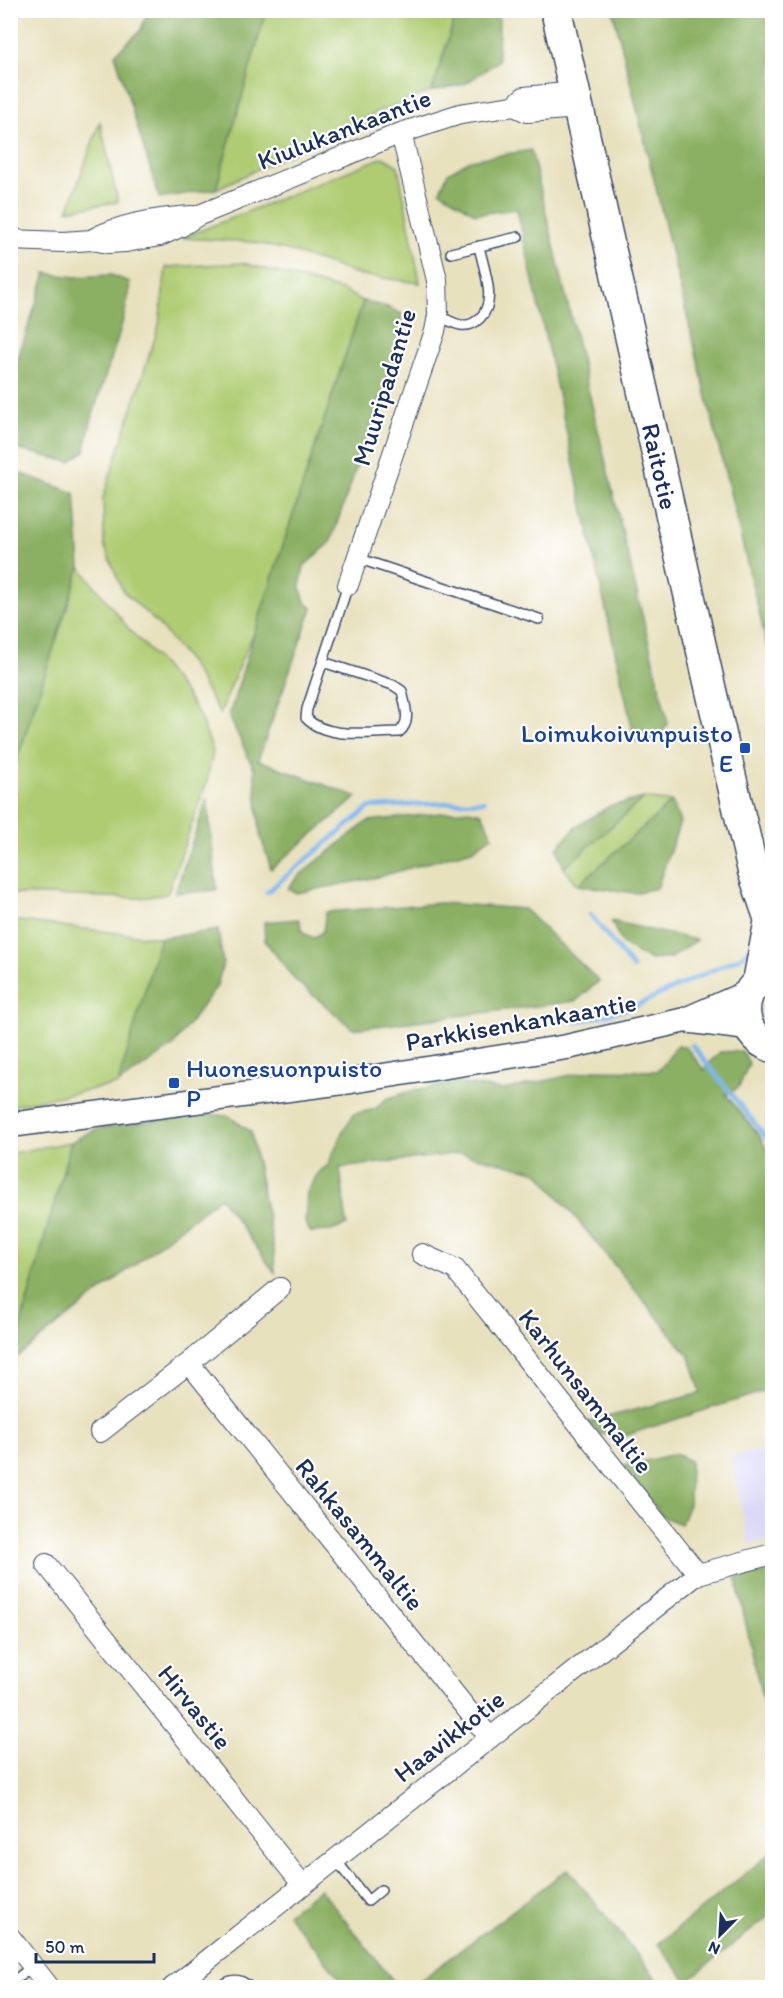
<svg xmlns="http://www.w3.org/2000/svg" width="783" height="1998" font-family="Itim,sans-serif">
<style>
.built{fill:#d9d6f7}
.green{fill:#afcc72;stroke:#657e68;stroke-width:1.5}
.forest{fill:#8bb064;stroke:#537061;stroke-width:1.5}
.lines{fill:none;stroke-linecap:round;stroke-linejoin:round}
.stream{stroke:#81b7f0;stroke-width:4.5}
.service-casing{stroke:#3a4a6c;stroke-width:12}
.minor-casing{stroke:#3a4a6c;stroke-width:22}
.tertiary-casing{stroke:#3a4a6c;stroke-width:27}
.primary-casing{stroke:#3a4a6c;stroke-width:33}
.service{stroke:#fff;stroke-width:9}
.minor{stroke:#fff;stroke-width:20}
.tertiary{stroke:#fff;stroke-width:24}
.primary{stroke:#fff;stroke-width:30}
.transit-dot{fill:#1a4fb4;stroke:#fff;stroke-width:2}
.labels{text-anchor:middle;dominant-baseline:central;stroke-width:4.5;stroke-linejoin:round;paint-order:stroke}
.street-label{font-size:26px;fill:#1b2f5e;stroke:#fff}
.transit-label{font-size:26px;fill:#164399;stroke:#fff;text-anchor:end}
</style>
<rect width="100%" height="100%" fill="#fff"/>
<filter id="ink" filterUnits="userSpaceOnUse"><feTurbulence type="fractalNoise" baseFrequency=".0167" numOctaves="2"/><feDisplacementMap in="SourceGraphic" scale="12" xChannelSelector="R" yChannelSelector="G"/><feConvolveMatrix kernelMatrix="1 2 1 2 8 2 1 2 1" color-interpolation-filters="sRGB"/></filter>
<filter id="wash" filterUnits="userSpaceOnUse"><feTurbulence type="fractalNoise" baseFrequency=".008" numOctaves="4" result="noise"/><feDisplacementMap in="SourceGraphic" scale="24" xChannelSelector="R" yChannelSelector="G"/><feGaussianBlur stdDeviation="1.35" result="paint"/><feColorMatrix in="noise" values="0 0 0 0 0 0 0 0 0 0 0 0 0 0 0 0 0 1.4 0 .05"/><feComposite in="paint" operator="in"/></filter>
<g filter="url(#wash)">
<rect width="100%" height="100%" fill="#e8e1be"/>
<!-- built -->
<path class="built" d="M772,1448V1539L749,1544L731,1456Z"/>
<!-- green -->
<path class="green" d="M266,11H457L432,91L384,109L216,189Z
M100,122L118,202L68,210Z
M383,157L398,166L420,283L360,275L290,251L253,242L182,238Z
M243,263L342,290L363,301L255,631L240,663L220,714L192,666L159,625L123,591L104,545L103,498L159,325L166,267Z
M80,567L129,629L162,664L187,696L200,717L213,751L207,781L167,894L140,898L11,894V778Z
M644,798L672,802L578,885L564,868Z
M11,920L160,938L118,1084L11,1106Z
M71,1142L11,1360V1153Z"/>
<!-- forest -->
<path class="forest" d="M148,10L266,11L216,189L159,198L115,54L141,30Z
M457,11H496L499,20L498,61L465,84L432,91Z
M613,11H772V656L766,641Z
M531,150L668,723L658,741H635L517,209L476,214L440,191L448,173L470,160Z
M46,273L75,277L111,275L130,282C124,340 94,393 85,451L70,462L11,448V379Z
M363,301L387,307L402,314L397,352L330,543L304,566L300,586L305,602L312,608L258,760L357,797L271,869L260,834L254,769L229,716L255,631Z
M11,470L75,493L80,567L11,778Z
M644,798L564,868L557,848L577,826L610,806Z
M207,799L217,890L175,893Z
M672,802L680,822L657,888L635,893L578,885Z
M469,810L482,813L492,836L472,850L378,877L297,893L288,889L296,878L368,821Z
M441,903L524,909L599,981L576,1001L353,1029L295,980L265,941L264,922L299,919L303,933L314,938L323,931L326,912Z
M611,921L696,940L671,958L650,960L623,945Z
M218,930L223,963L217,986L173,1046L118,1084L160,938Z
M677,1046L686,1047L704,1070L710,1062L720,1052L742,1051L749,1063L739,1087L726,1095L759,1135L772,1159V1389L620,1437L600,1434L588,1422L701,1393L690,1357L538,1172L461,1153L340,1168L347,1225L331,1231L310,1232L305,1223L307,1193L318,1173L328,1165L343,1130L354,1114L375,1109L386,1099L414,1090L457,1083L503,1090L594,1070L657,1071C666,1064 669,1055 677,1046Z
M201,1114L229,1116L251,1132L274,1250L275,1273L220,1197L11,1362L71,1142L96,1129Z
M675,1454L690,1461L689,1504L681,1524L663,1517L624,1466Z
M772,1571V1743L736,1578Z
M772,1852V1914L687,1981L658,1944Z
M568,1869L663,1987H412Z
M320,1889L398,1987H347L287,1914Z"/>
<g class="lines">
<!-- stream -->
<path class="stream" d="M267,892L370,807L484,801
M590,914L633,968
M576,1022L631,1008L741,957L751,948
M692,1045L772,1145"/>
</g>
</g>
<g filter="url(#ink)">
<g class="lines">
<defs>
<path id="service" d="M451,253L518,237
M438,315C453,323 466,332 480,318C498,301 483,268 479,246
M357,558L539,619
M323,662L393,685L402,691C405,706 412,722 399,732C370,732 327,740 306,718L307,709L348,585
M335,1859L368,1901L381,1890
M10,1984L33,1966
M218,1988C229,1979 240,1977 250,1988"/>
<path id="minor" d="M514,106L527,112L579,108
M93,239C122,223 159,218 192,216
M10,240L63,242L92,240L108,243L126,242L160,236L180,227L197,216L401,133L460,114L514,106L524,97L576,92
M348,585L435,331L438,315L437,280L401,133
M422,1254L455,1269L698,1574
M280,1288L189,1363L490,1738
M100,1432L189,1363
M46,1564L302,1884
M10,1937L50,1988
M172,1988L698,1574L772,1554"/>
<path id="tertiary" d="M685,1020L748,1028
M10,1125L351,1081L567,1047L685,1020L749,992"/>
<g id="primary">
<path id="s1" d="M556,10L725,752L753,871L772,926"/>
<path d="M772,975C735,985 737,1036 772,1047"/>
<path d="M758,982L770,919"/>
</g>
</defs>
<!-- service casing -->
<use href="#service" class="service-casing"/>
<!-- minor casing -->
<use href="#minor" class="minor-casing"/>
<!-- tertiary casing -->
<use href="#tertiary" class="tertiary-casing"/>
<!-- primary casing -->
<use href="#primary" class="primary-casing"/>
<!-- service -->
<use href="#service" class="service"/>
<!-- minor -->
<use href="#minor" class="minor"/>
<!-- tertiary -->
<use href="#tertiary" class="tertiary"/>
<!-- primary -->
<use href="#primary" class="primary"/>
</g>
</g>
<!-- markers -->
<g class="transit-dot">
<rect x="739" y="742" width="12" height="12" rx="3"/>
<rect x="168" y="1077" width="12" height="12" rx="3"/>
</g>
<g class="labels">
<!-- street labels -->
<g class="street-label">
<text transform="translate(344 129) rotate(-21)">Kiulukankaantie</text>
<text transform="translate(384 387) rotate(-73)">Muuripadantie</text>
<text stroke="none"><textPath href="#s1" startOffset="468">Raitotie</textPath></text>
<text transform="translate(521 1022) rotate(-10)">Parkkisenkankaantie</text>
<text transform="translate(586 1391) rotate(52)">Karhunsammaltie</text>
<text transform="translate(360 1534) rotate(51)">Rahkasammaltie</text>
<text transform="translate(195 1707) rotate(51)">Hirvastie</text>
<text transform="translate(449 1736) rotate(-38)">Haavikkotie</text>
</g>
<!-- transit labels -->
<g class="transit-label">
<text x="733" y="733">Loimukoivunpuisto<tspan x="733" dy="30">E</tspan></text>
<text x="186" y="1068" text-anchor="start">Huonesuonpuisto<tspan x="186" dy="30">P</tspan></text>
</g>
</g>
<!-- margin -->
<rect width="783" height="1998" fill="none" stroke="#fff" stroke-width="36"/>
<!-- north arrow -->
<g transform="translate(720 1935) rotate(204)" stroke="#ffffff" stroke-width="4.5" paint-order="stroke">
<path d="M0-4.5L10 22L0 15L-10 22Z" fill="#1b2f5e"/>
<text y="-9" font-size="16" font-weight="bold" text-anchor="middle" fill="#1b2f5e">N</text>
</g>
<!-- scale -->
<path d="M36 1953v9h118v-9" fill="none" stroke="#1b2f5e" stroke-width="3"/>
<text x="45" y="1953" font-size="18" fill="#1b2f5e" stroke="#ffffff" stroke-width="4.5" paint-order="stroke">50 m</text>
</svg>
